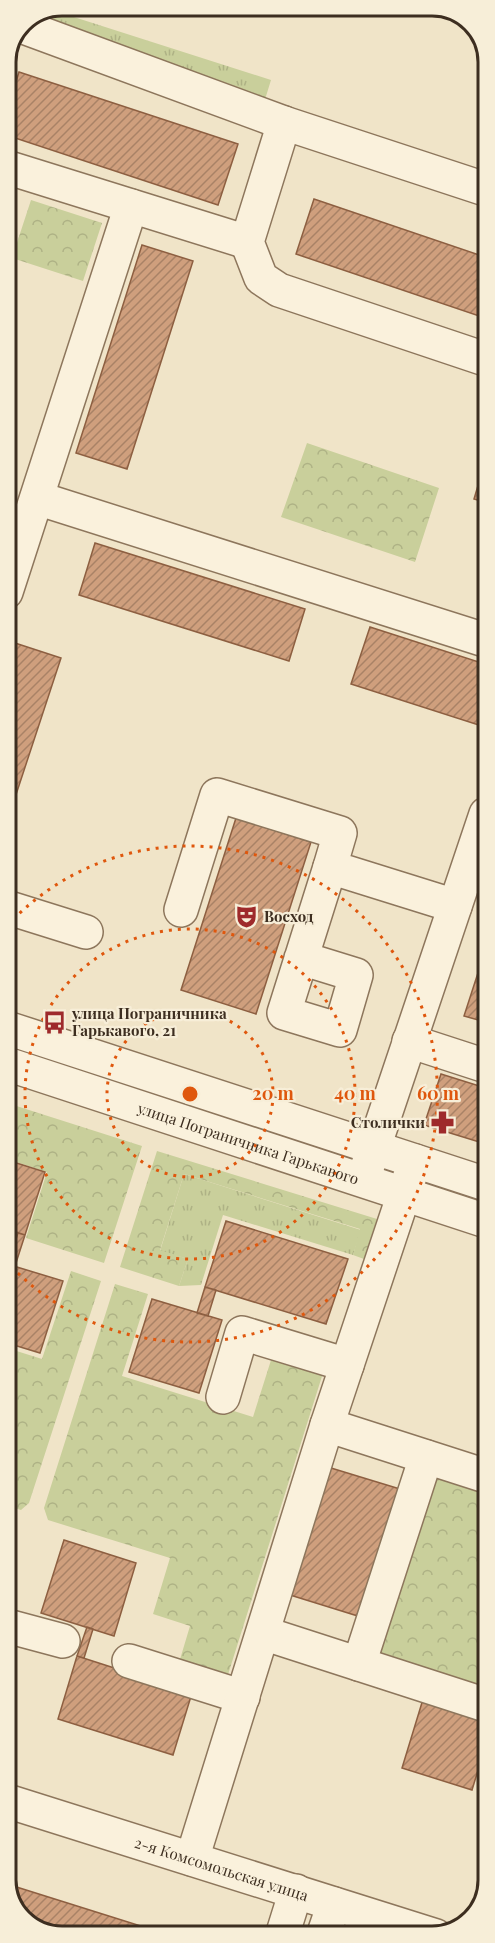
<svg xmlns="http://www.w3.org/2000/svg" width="495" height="1943" font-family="'Playfair Display',serif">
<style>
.grass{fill:url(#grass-tufts)}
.forest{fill:url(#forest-crowns)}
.building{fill:url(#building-hatch);stroke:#8d5f41;stroke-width:1.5}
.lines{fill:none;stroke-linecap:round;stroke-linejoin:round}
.minor-casing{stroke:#8d765c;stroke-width:36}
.minor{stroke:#faf1dc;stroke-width:33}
.ring{fill:none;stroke:#df570d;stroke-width:3;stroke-dasharray:3 6}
.labels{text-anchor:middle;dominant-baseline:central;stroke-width:4.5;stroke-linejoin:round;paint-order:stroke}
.poi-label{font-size:15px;font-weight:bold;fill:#3d2e20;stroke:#f7eed8;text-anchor:start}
.street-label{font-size:15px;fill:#3d2e20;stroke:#f7eed8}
.rim{fill:none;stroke:#3d2e20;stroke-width:3}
.centre{fill:#df570d;stroke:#f7eed8;stroke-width:3}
.ring-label{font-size:18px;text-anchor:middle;font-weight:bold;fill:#df570d;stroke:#f7eed8;stroke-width:4.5;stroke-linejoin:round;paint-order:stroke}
</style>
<defs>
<pattern id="grass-tufts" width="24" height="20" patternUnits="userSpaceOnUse" patternTransform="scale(1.5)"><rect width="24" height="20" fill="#c9cf9b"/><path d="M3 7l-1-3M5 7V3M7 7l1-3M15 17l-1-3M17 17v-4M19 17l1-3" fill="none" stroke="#aeb285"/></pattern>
<pattern id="forest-crowns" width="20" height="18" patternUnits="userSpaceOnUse" patternTransform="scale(1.5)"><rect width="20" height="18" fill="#c9cf9b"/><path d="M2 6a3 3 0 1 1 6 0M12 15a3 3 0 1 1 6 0" fill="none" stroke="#aeb285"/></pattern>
<pattern id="building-hatch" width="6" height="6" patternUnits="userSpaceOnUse" patternTransform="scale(1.5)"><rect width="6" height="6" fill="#cf9f7d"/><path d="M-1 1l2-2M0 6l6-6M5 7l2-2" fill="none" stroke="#a98266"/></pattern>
</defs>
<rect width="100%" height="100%" fill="#f0e4c8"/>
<!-- grass -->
<path class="grass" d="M52,10L271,80L263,106L24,22Z
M184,1174L361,1230L353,1255L223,1215L201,1285L179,1286L188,1259L160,1251Z"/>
<!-- forest -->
<path class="forest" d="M31,200L102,223L83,281L12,258Z
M307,443L439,488L415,562L281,517Z
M7,1103L142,1146L104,1263L26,1238L47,1172L7,1159Z
M157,1151L377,1219L364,1259L353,1255L360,1229L184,1174L160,1250L188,1259L179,1286L120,1267Z
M71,1271L101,1281L29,1503L21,1510L7,1506V1348L42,1359Z
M115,1284L148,1294L122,1376L253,1417L272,1357L323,1373L226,1681L178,1666L190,1626L153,1614L170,1558L48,1520L44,1508Z
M437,1470L489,1486V1695L376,1659Z"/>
<!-- building -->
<path class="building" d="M19,72L238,144L218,205L6,135V114Z
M488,75V99L481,96Z
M314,199L488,258V319L296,254Z
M142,245L193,261L127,469L76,453Z
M488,452V503L474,499Z
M95,543L305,609L289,661L79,595Z
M370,627L488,665V728L351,684Z
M15,643L61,658L6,825V670Z
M236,818L311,842L256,1014L181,990Z
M488,942L489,1023L464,1016Z
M441,1074L489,1089V1145L424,1125Z
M7,1160L45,1172L25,1235L7,1229Z
M226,1221L348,1259L326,1324L205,1287Z
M18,1233L25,1235L15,1266L8,1264Z
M7,1264L63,1281L40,1353L7,1343Z
M205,1287L216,1290L208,1316L197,1313Z
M152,1299L222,1320L199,1393L129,1372Z
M331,1468L400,1489L361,1617L290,1595Z
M64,1540L136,1563L114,1636L41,1613Z
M87,1627L93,1629L84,1658L77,1656Z
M77,1656L192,1693L173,1755L58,1719Z
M424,1696L489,1715V1734L472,1790L402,1768Z
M7,1884L147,1928L144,1936L56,1937L23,1921L7,1891Z"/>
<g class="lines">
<defs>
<g id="minor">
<path d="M21,26L284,123L488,190"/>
<path d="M284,123L247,242L261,278L279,290L488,360"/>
<path d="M6,167L247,242"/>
<path d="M37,498L488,641"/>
<path d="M6,592L131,206"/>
<path d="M6,907L86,932"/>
<path d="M181,910L217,795L340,833L330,867L455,906"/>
<path d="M301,958L356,975L340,1030L284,1013L330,867"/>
<path d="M7,1028L489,1185"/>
<path d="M409,1041L489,1067"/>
<path id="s1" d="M7,1064L489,1222"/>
<path d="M367,1168L486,814"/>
<path d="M223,1397L242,1333L347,1365"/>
<path d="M327,1425L489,1477"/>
<path d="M7,1626L63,1641"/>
<path d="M263,1633L489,1706"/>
<path d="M129,1661L243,1697"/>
<path d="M359,1664L426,1457"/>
<path id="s2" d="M7,1801L436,1936"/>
<path d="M192,1859L327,1425L415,1161"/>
<path d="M282,1936L296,1891"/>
<path d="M323,1936L334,1904"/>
</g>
</defs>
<!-- minor casing -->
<use href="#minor" class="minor-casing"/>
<!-- minor -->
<use href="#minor" class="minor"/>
</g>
<!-- distance rings -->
<g class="ring">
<circle cx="190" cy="1094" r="83"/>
<circle cx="190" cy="1094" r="165"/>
<path d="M7 926A248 248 0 1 1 7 1262"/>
</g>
<!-- icons -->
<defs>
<symbol id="theatre-bare" viewBox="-9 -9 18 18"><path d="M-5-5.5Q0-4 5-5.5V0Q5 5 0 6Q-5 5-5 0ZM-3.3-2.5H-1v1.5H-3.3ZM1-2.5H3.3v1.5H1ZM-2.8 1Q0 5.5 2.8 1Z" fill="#9e2a2b" stroke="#f7eed8" stroke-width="2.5" paint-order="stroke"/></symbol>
<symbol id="bus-bare" viewBox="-9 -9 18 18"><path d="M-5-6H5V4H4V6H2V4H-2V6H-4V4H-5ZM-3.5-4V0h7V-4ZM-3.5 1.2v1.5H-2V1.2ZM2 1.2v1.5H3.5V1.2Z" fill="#9e2a2b" stroke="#f7eed8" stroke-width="2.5" paint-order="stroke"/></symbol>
<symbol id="pharmacy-bare" viewBox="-9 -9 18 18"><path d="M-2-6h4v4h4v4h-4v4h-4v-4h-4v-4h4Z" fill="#9e2a2b" stroke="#f7eed8" stroke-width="2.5" paint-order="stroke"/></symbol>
</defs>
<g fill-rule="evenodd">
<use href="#theatre-bare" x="230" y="900" width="33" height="33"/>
<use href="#bus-bare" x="38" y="1006" width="33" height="33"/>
<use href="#pharmacy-bare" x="426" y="1106" width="33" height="33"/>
</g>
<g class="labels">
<!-- poi labels -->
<g class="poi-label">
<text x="264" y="916">Восход</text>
<text x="72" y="1013">улица Пограничника<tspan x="72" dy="17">Гарькавого, 21</tspan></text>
<text x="425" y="1122" text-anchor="end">Столички</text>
</g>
<!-- street labels -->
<g class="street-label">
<text stroke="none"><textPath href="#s1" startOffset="254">улица Пограничника Гарькавого</textPath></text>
<text stroke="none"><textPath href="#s2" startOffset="225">2-я Комсомольская улица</textPath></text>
</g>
</g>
<!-- crop -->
<path d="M0 0H495V1943H0ZM62 16H432A46 46 0 0 1 478 62V1880A46 46 0 0 1 432 1926H62A46 46 0 0 1 16 1880V62A46 46 0 0 1 62 16Z" fill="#f7eed8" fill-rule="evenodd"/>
<path class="rim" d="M62 16H432A46 46 0 0 1 478 62V1880A46 46 0 0 1 432 1926H62A46 46 0 0 1 16 1880V62A46 46 0 0 1 62 16Z"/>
<circle cx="190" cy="1094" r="9" class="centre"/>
<g class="ring-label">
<text x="273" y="1100">20 m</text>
<text x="355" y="1100">40 m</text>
<text x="438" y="1100">60 m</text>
</g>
</svg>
